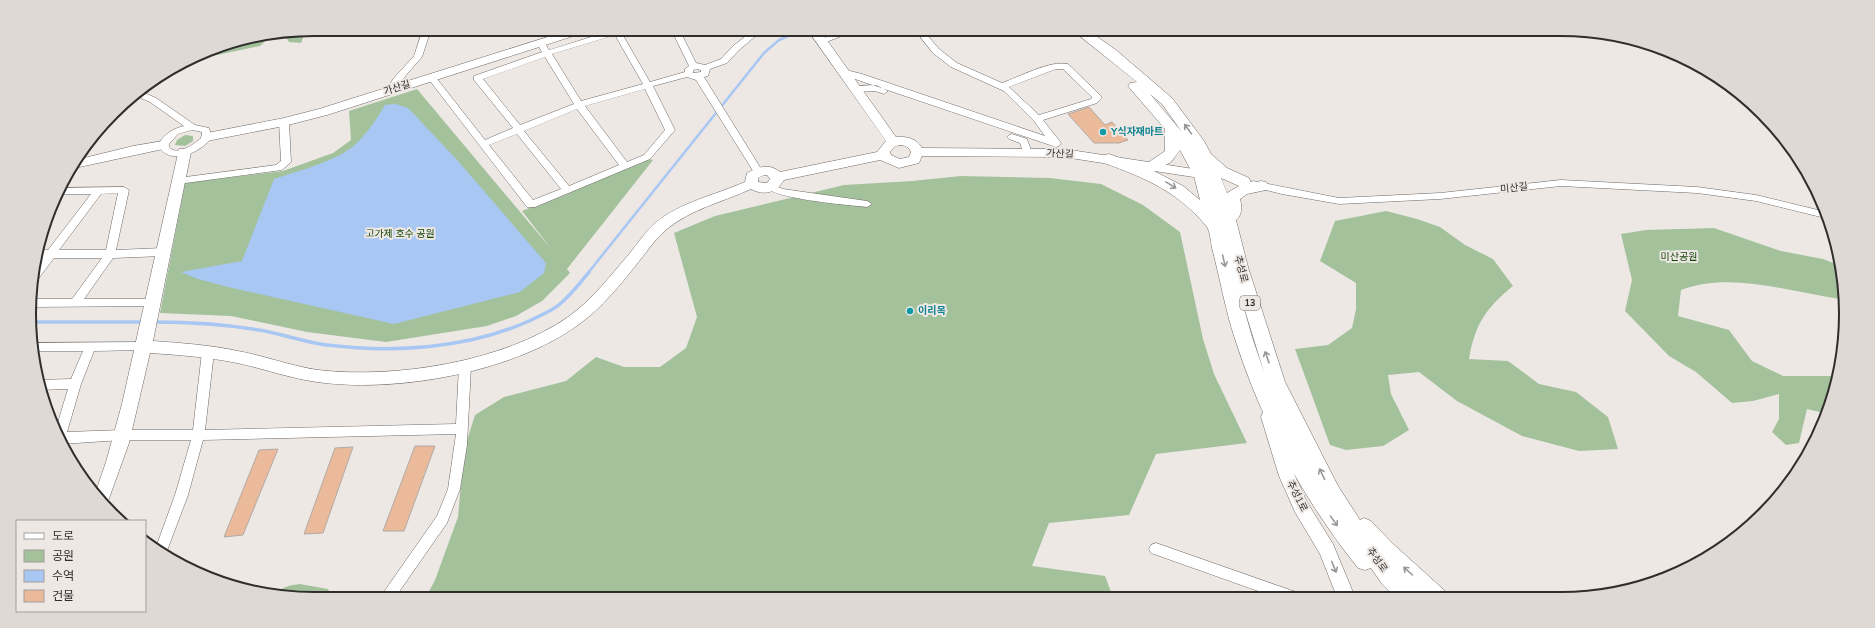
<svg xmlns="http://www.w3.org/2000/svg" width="1875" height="628" font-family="'Nunito Sans','Noto Sans KR',sans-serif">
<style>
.green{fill:#a3c29c}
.water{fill:#a8c7f3}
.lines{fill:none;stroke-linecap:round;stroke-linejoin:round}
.stream-far1{stroke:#a8c7f3;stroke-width:2.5}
.stream{stroke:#a8c7f3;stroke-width:3.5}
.building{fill:#eaba9a;stroke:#b0aaa7}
.street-casing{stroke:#6e6966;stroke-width:1}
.secondary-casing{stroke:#6e6966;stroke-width:1}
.primary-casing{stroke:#6e6966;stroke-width:1}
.street{fill:#fff;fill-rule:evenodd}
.secondary{fill:#fff;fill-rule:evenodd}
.primary{fill:#fff;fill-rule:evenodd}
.oneway{stroke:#989696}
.culture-dot{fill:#0f9aa8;stroke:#eee8e5;stroke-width:1.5}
.labels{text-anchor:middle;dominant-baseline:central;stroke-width:4;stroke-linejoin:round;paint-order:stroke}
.shield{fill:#eee8e5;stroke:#696664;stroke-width:1}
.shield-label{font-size:9px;font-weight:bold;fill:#302e2c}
.street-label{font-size:10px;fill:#302e2c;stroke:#eee8e5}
.culture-label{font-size:10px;font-weight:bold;fill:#0d838f;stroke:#eee8e5;text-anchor:start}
.park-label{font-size:10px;fill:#134206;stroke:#eee8e5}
.rim{fill:none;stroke:#302e2c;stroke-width:2}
</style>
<rect width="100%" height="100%" fill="#eee8e5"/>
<!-- green -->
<path class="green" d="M306,30L301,43L289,42L286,37H270L260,46L217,55L196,57C227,37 270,33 306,30Z
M417,89L552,250L522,211L649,159L653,160L567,269L570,273L542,301L516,316L487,326L386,342L307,332L231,316L160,313L185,183L283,171L333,153L351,140L349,111Z
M185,135L193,136V141L185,146L175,145L177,140Z
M961,176L1050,178L1101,184L1143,205L1180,232L1203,339L1214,374L1247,443L1156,454L1129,515L1049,523L1032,566L1105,576L1113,597L425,599L435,580L458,517L464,450L475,415L504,397L566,381L596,357L624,367H660L686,348L697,317L674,233L715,216L844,185L912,181Z
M1386,211L1417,219L1440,227L1465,245L1493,259L1513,286C1486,308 1475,324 1469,359L1508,361L1539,384L1576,392L1608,417L1618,449L1579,451L1522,436L1457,401L1419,372L1388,375L1391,394L1409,430L1383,446L1346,450L1330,445L1295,349L1328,345L1352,328L1356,309V283L1320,261L1335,221Z
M1714,228L1781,251L1823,259L1841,266L1845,306L1840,299C1789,292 1731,271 1681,290L1678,316L1729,330L1752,361L1783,376H1838L1824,413L1807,409L1799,443L1786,445L1772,432L1779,419V394L1753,401L1732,403L1696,372L1669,356L1625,311L1632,280L1621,234L1646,230Z
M300,584L328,589L331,595L314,599L275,595C281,587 290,585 300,584Z"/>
<!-- water -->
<path class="water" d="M395,104L408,108L458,161L546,263L544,273L520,292L394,324L228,287L198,279L181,272L242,261L274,179C295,172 318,166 338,156C358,147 374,124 385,105Z"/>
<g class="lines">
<!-- stream-far1 -->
<path class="stream-far1" d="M588,273L764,53L779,40L804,29"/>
<!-- stream -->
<path class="stream" d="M30,322H144
M154,322C190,322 224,324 259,330C282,334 304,342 327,345C393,353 467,349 529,321C539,316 552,311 560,304C571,295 580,283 589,272"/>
</g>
<!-- building -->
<path class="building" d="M1089,107L1105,125L1112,122L1128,140L1119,143H1094L1068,114Z
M415,446H435L404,531H383Z
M353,447L323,533L304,534L335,448Z
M278,449L243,535L224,537L259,450Z"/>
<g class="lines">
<defs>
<path id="street" d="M423,29H431L422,57L400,82L394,93H388L387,91L393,79L414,56Z
M617,29L621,32L650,82L685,72V69L689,66L671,29H679L696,63L705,65L721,59L733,46L755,29H764L739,50L727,63L710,69L708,76L704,77L763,172L761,174H755L696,80L687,77L653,86L675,130L650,159L535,207H527L427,77L428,75H434L485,140L513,128L474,80V76L542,52L539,47L540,45H546L549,50ZM615,35L643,84L581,101L552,54ZM545,57L574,104L520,125L483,79ZM697,69L701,70V72L693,73V70ZM645,89L665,130L644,155L627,162L585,106ZM577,109L619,165L569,186L524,131ZM517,134L561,189L533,200L489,145Z
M847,29H859L824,43H818L817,41Z
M914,29H922L939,49L957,63L1002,83C1019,77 1050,60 1068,64L1102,97L1097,103L1043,120L1061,143L1059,146L1056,147L843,75L842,73L846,70L862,74L1045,136L1034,121L1004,91L951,67L933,53ZM1056,69H1063L1092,97L1091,99L1039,115L1009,87Z
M876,85L888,91L884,94L875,91L857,92L853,89L857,86Z
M140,91L156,98L195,125L209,128L212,137C201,153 169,167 158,145C164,134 172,129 184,126L150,102L134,95ZM192,130L202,132V137L200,139C193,145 174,158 168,145L178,134Z
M284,119L289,122L291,162L282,170L178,184L173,181L178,178L276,165L281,161L279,122Z
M1012,134L1027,139L1032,153L1030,155H1024L1020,143L1009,139L1007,137L1009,135Z
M1561,180L1697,187L1756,195L1826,212L1829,219L1756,201L1697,193L1561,186L1440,199L1339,204L1282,194L1250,186L1248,184L1253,181L1339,198L1440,193Z
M771,184L783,189L867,201L872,204L867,207C849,205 774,199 766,187Z
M124,187L129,190L116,250L163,248L168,252L163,256L113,258L84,299H152L156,300L157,303L156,306L30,307L31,299H72L102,258H54L35,283L31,284L34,268L42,258H37L40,250H48L91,194H57L59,188ZM118,193L106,250H59L101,194Z
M144,342L148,343L150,346L148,349L144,350L94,351L81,384L67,432L122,430H193L202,352L204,349H212L214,352L205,430L456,424L459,366L461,363H469L471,366L467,445L460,489L447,523L394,599H379L437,516L448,489L456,434L203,440L188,495L165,556L155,550L175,495L191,440H122L61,444L55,432L68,389L39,390L37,380L71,379L83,351H33L31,343Z
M1156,543L1293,591L1298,592L1300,597H1275L1151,553L1149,549L1151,545Z"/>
<path id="secondary" d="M573,29H591L589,31L327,115L284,126L207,141L202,140L201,137L202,134L207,133L284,118L319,109Z
M807,29H819L896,137C907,136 917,139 922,148L1064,149L1200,170L1205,171L1207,174L1205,177L1200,178L1064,157L922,156L919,163L899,168L880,160L784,180C776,193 764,196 751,189C723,202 691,209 667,229C656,238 649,249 640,260C622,283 602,308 578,325C515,371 402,392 325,383C294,380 266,369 237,363C208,357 179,355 150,353L129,443L107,504L95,494L106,462L122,404L179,149H189L191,152L153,341C181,343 210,345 238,351C265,356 291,366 318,370C394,379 504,362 568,317C592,300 611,275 630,253C638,243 645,232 655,223C681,202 715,195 745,182L747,173C759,167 769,163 780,172L877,152L886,141ZM899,145C905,145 909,147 911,152L909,157L900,159L891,155L890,152L894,147ZM764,175H767L770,179L767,183L758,182V178Z
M163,141L168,142L169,145L168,148L70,169L76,160L133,146Z
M1269,410L1275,412L1277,417L1295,476L1307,502L1333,544L1355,597H1337L1320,554L1295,512L1279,476L1261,417L1263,412Z"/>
<path id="primary" d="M1071,29H1086L1116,50L1172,98L1204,141L1211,154L1227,168L1249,178L1251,183L1261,181L1266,182L1269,186L1266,190L1247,194L1240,199C1242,206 1242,216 1236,220L1248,267L1285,382L1338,486L1360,520L1364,518L1371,521L1392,543L1444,590L1447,597H1422L1418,593L1419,597H1395L1382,584L1371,568L1365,570L1358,568C1303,499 1262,423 1235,339C1225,309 1220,278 1212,248C1211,243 1210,231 1207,227C1180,193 1144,177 1104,163L1102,159L1104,155L1109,154L1148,168L1147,166L1149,162L1165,151V129L1128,86L1130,83L1137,82ZM1150,94L1162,104L1182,132ZM1180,150L1194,176L1200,200L1183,186L1154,171L1171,162ZM1221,178L1239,186L1227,193ZM1239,291L1264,372L1252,337Z"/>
</defs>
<!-- street casing -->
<use href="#street" class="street-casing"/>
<!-- secondary casing -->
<use href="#secondary" class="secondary-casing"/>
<!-- primary casing -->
<use href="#primary" class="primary-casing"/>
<!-- street -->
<use href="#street" class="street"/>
<!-- secondary -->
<use href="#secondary" class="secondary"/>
<!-- primary -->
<use href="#primary" class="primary"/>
</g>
<!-- one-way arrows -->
<defs><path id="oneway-shaft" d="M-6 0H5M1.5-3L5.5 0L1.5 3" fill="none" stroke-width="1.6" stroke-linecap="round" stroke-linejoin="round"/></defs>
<g class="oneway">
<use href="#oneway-shaft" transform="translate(1188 129) rotate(-126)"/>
<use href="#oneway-shaft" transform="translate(1171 185) rotate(32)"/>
<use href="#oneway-shaft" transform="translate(1224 261) rotate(77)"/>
<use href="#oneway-shaft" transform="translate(1267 357) rotate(-109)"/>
<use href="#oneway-shaft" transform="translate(1322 474) rotate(-116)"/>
<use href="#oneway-shaft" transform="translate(1334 521) rotate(55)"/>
<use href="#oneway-shaft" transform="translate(1334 567) rotate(68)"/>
<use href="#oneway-shaft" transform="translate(1408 571) rotate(-138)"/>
</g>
<!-- markers -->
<g class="culture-dot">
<circle cx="1103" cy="132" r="4"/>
<circle cx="910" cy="311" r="4"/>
</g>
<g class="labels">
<!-- shield labels -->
<rect class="shield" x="1240" y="296" width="20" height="14" rx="3"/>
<g class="shield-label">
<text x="1250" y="303">13</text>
</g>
<!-- street labels -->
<g class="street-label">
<text transform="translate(397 88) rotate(-18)">가산길</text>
<text transform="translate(1060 154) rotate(3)">가산길</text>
<text transform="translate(1514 188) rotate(-6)">미산길</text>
<text transform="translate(1241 269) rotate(75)">추성로</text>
<text transform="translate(1297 496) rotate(63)">추성1로</text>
<text transform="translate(1377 560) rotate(54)">추성로</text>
</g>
<!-- culture labels -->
<g class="culture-label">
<text x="1111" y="132">Y식자재마트</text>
<text x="918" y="311">이리목</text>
</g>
<!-- park labels -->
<g class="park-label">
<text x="400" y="234">고가제 호수 공원</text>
<text x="1679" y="257">미산공원</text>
</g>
</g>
<!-- crop -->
<path d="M0 0H1875V628H0ZM314 36H1561A278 278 0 0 1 1839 314V314A278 278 0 0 1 1561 592H314A278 278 0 0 1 36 314V314A278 278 0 0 1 314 36Z" fill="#dfd9d6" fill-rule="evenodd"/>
<path class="rim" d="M314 36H1561A278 278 0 0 1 1839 314V314A278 278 0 0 1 1561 592H314A278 278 0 0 1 36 314V314A278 278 0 0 1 314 36Z"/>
<!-- legend -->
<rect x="16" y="520" width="130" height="92" fill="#eee8e5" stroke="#a29e9b"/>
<rect x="24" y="533" width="20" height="6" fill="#ffffff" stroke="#a29e9b"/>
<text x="52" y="540" font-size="12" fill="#302e2c">도로</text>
<rect x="24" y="550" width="20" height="12" fill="#a3c29c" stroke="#a29e9b"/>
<text x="52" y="560" font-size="12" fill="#302e2c">공원</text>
<rect x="24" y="570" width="20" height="12" fill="#a8c7f3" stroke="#a29e9b"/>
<text x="52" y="580" font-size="12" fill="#302e2c">수역</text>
<rect x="24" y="590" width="20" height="12" fill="#eaba9a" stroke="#a29e9b"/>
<text x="52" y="600" font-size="12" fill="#302e2c">건물</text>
</svg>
